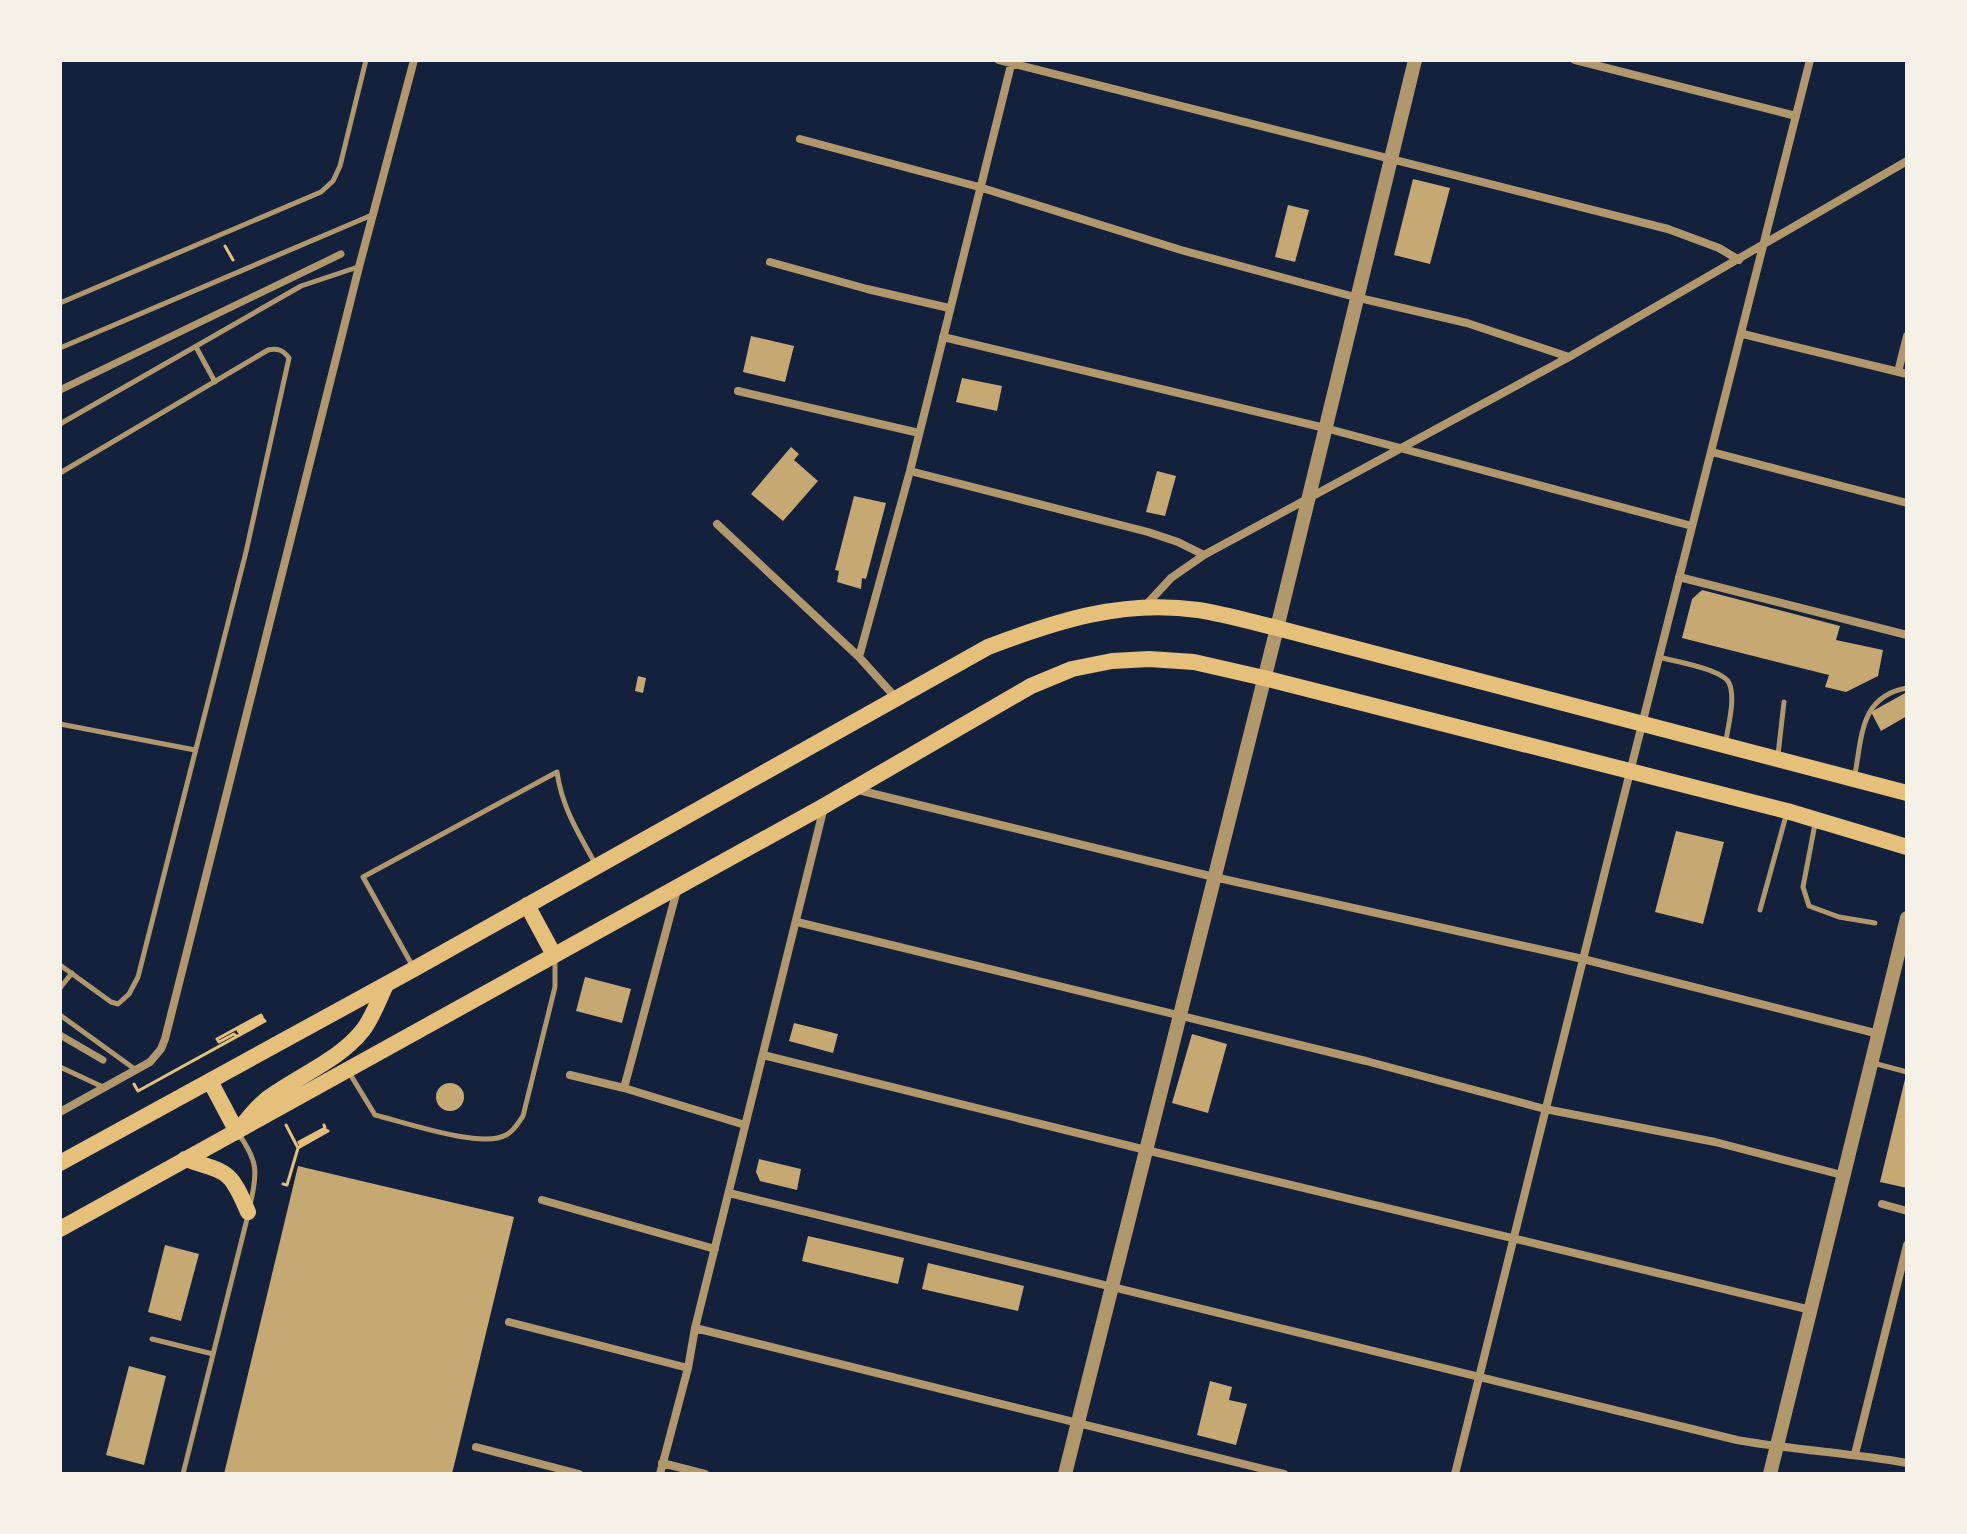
<svg xmlns="http://www.w3.org/2000/svg" width="1967" height="1534" font-family="'Archivo Narrow',sans-serif">
<style>
.building{fill:#c6a872}
.lines{fill:none;stroke-linecap:round;stroke-linejoin:round}
.path{stroke:#e5c07b;stroke-width:3}
.service{stroke:#b1986c;stroke-width:5}
.pedestrian{stroke:#b1986c;stroke-width:7}
.minor{stroke:#b1986c;stroke-width:8}
.tertiary{stroke:#b1986c;stroke-width:14}
.secondary{stroke:#e5c07b;stroke-width:16}
</style>
<rect width="100%" height="100%" fill="#14213d"/>
<!-- building -->
<path class="building" d="M1413,179L1450,188L1430,264L1394,255Z
M1288,205L1309,210L1295,262L1275,257Z
M751,336L794,346L785,382L743,372Z
M962,378L1002,386L997,411L956,402Z
M791,447L799,454L794,460L818,481L783,521L751,494Z
M1157,471L1176,476L1165,516L1146,512Z
M854,496L886,503L866,579L862,578L861,589L837,582L839,571L835,570Z
M1702,590L1840,626L1836,640L1883,650L1878,676L1846,692L1825,687L1829,675L1682,638L1692,599Z
M638,676L646,678L643,693L635,691Z
M1907,692V716L1881,731L1871,712Z
M1676,831L1724,842L1703,924L1655,912Z
M585,977L631,989L622,1023L576,1011Z
M794,1023L838,1034L833,1053L789,1041Z
M1192,1034L1227,1044L1208,1113L1172,1103Z
M1906,1075H1907V1188L1880,1182Z
M436 1097a14 14 0 1 1 28 0a14 14 0 1 1-28 0Z
M759,1159L801,1169L797,1190L760,1181L756,1172Z
M298,1166L514,1217L452,1474H224Z
M808,1236L904,1258L898,1284L802,1261Z
M165,1245L199,1254L181,1321L148,1312Z
M928,1263L1024,1286L1018,1311L922,1289Z
M129,1366L166,1376L144,1465L106,1455Z
M1210,1381L1232,1387L1229,1400L1247,1404L1236,1445L1197,1435Z"/>
<g class="lines">
<!-- path -->
<path class="path" d="M225,246L233,260
M134,1084L138,1091L265,1021L263,1019L239,1032L238,1030L262,1017L261,1015L217,1039L219,1042L234,1034L236,1036
M298,1148L328,1131L326,1130L300,1144L299,1142L325,1128L324,1125
M283,1184L287,1185L298,1148L286,1125"/>
<!-- service -->
<path class="service" d="M60,303L321,192L333,181L340,166L366,60
M196,347L215,382
M60,348L372,215
M60,424L301,286L358,267
M60,473L268,350C278,348 283,350 289,358L246,552L138,977L129,994L118,1004L111,1002L60,965
M1658,657C1673,661 1723,669 1729,683C1736,698 1728,725 1726,741
M60,724L195,750
M1778,755L1784,702
M1855,774C1862,737 1860,696 1907,688
M1815,824L1803,887L1809,906L1839,917L1875,923
M1760,910L1787,812
M412,965L363,877L557,772C562,808 579,834 596,865
M60,988L72,973
M60,1015L136,1070
M1873,1063L1907,1072
M60,1067L103,1087
M350,1074L375,1115C404,1122 482,1149 506,1135C514,1131 518,1123 523,1116L555,987V959
M238,1133C258,1161 258,1172 250,1205
M152,1339L213,1354
M183,1474L248,1215"/>
<!-- pedestrian -->
<path class="pedestrian" d="M60,390L341,254
M60,1035L103,1060"/>
<!-- minor -->
<path class="minor" d="M999,60L1668,229L1719,248L1739,260
M1575,60L1796,116
M800,139L979,187L1181,250L1355,297L1467,323L1569,357
M770,262L867,289L949,308
M1743,334L1907,374
M943,337L1325,428L1692,526
M1898,372L1907,336
M738,391L919,433
M1712,452L1907,503
M910,471L1148,532L1178,542L1204,555
M717,524L859,657
M1679,577L1907,635
M1146,605L1171,578L1204,555L1569,357L1907,161
M896,698L859,657L910,471L1012,61
M854,789L1214,877L1583,959L1879,1034
M797,922L1366,1061L1545,1109L1715,1142L1842,1175
M763,1055L1146,1150L1811,1310
M570,1075L624,1088L745,1125
M624,1088L677,890
M60,1112L150,1062L161,1049L165,1039L359,267L414,60
M729,1193L1737,1440C1793,1450 1850,1453 1907,1463
M542,1200L715,1249
M1882,1204L1907,1211
M509,1322L688,1368
M695,1328L1284,1474
M476,1447L579,1474
M1855,1454L1907,1245
M662,1463L705,1474
M660,1474L688,1368L695,1328L824,807
M1455,1474C1570,1002 1692,531 1810,60"/>
<!-- tertiary -->
<path class="tertiary" d="M1065,1474L1277,628L1415,60
M1770,1474L1907,918"/>
<!-- secondary -->
<path class="secondary" d="M527,905L554,955
M210,1081L237,1132C249,1117 260,1102 277,1092C306,1072 341,1058 363,1030C373,1017 379,999 386,985
M185,1159C228,1173 230,1169 248,1212
M60,1163L414,969L988,647C1056,621 1124,599 1198,610C1225,614 1251,622 1277,628L1907,793
M60,1229L824,806L1031,686L1072,669L1112,661L1149,659L1194,662L1264,678L1787,811L1907,847"/>
</g>
<!-- border -->
<rect width="1967" height="1534" fill="none" stroke="#f6f1e7" stroke-width="124"/>
</svg>
